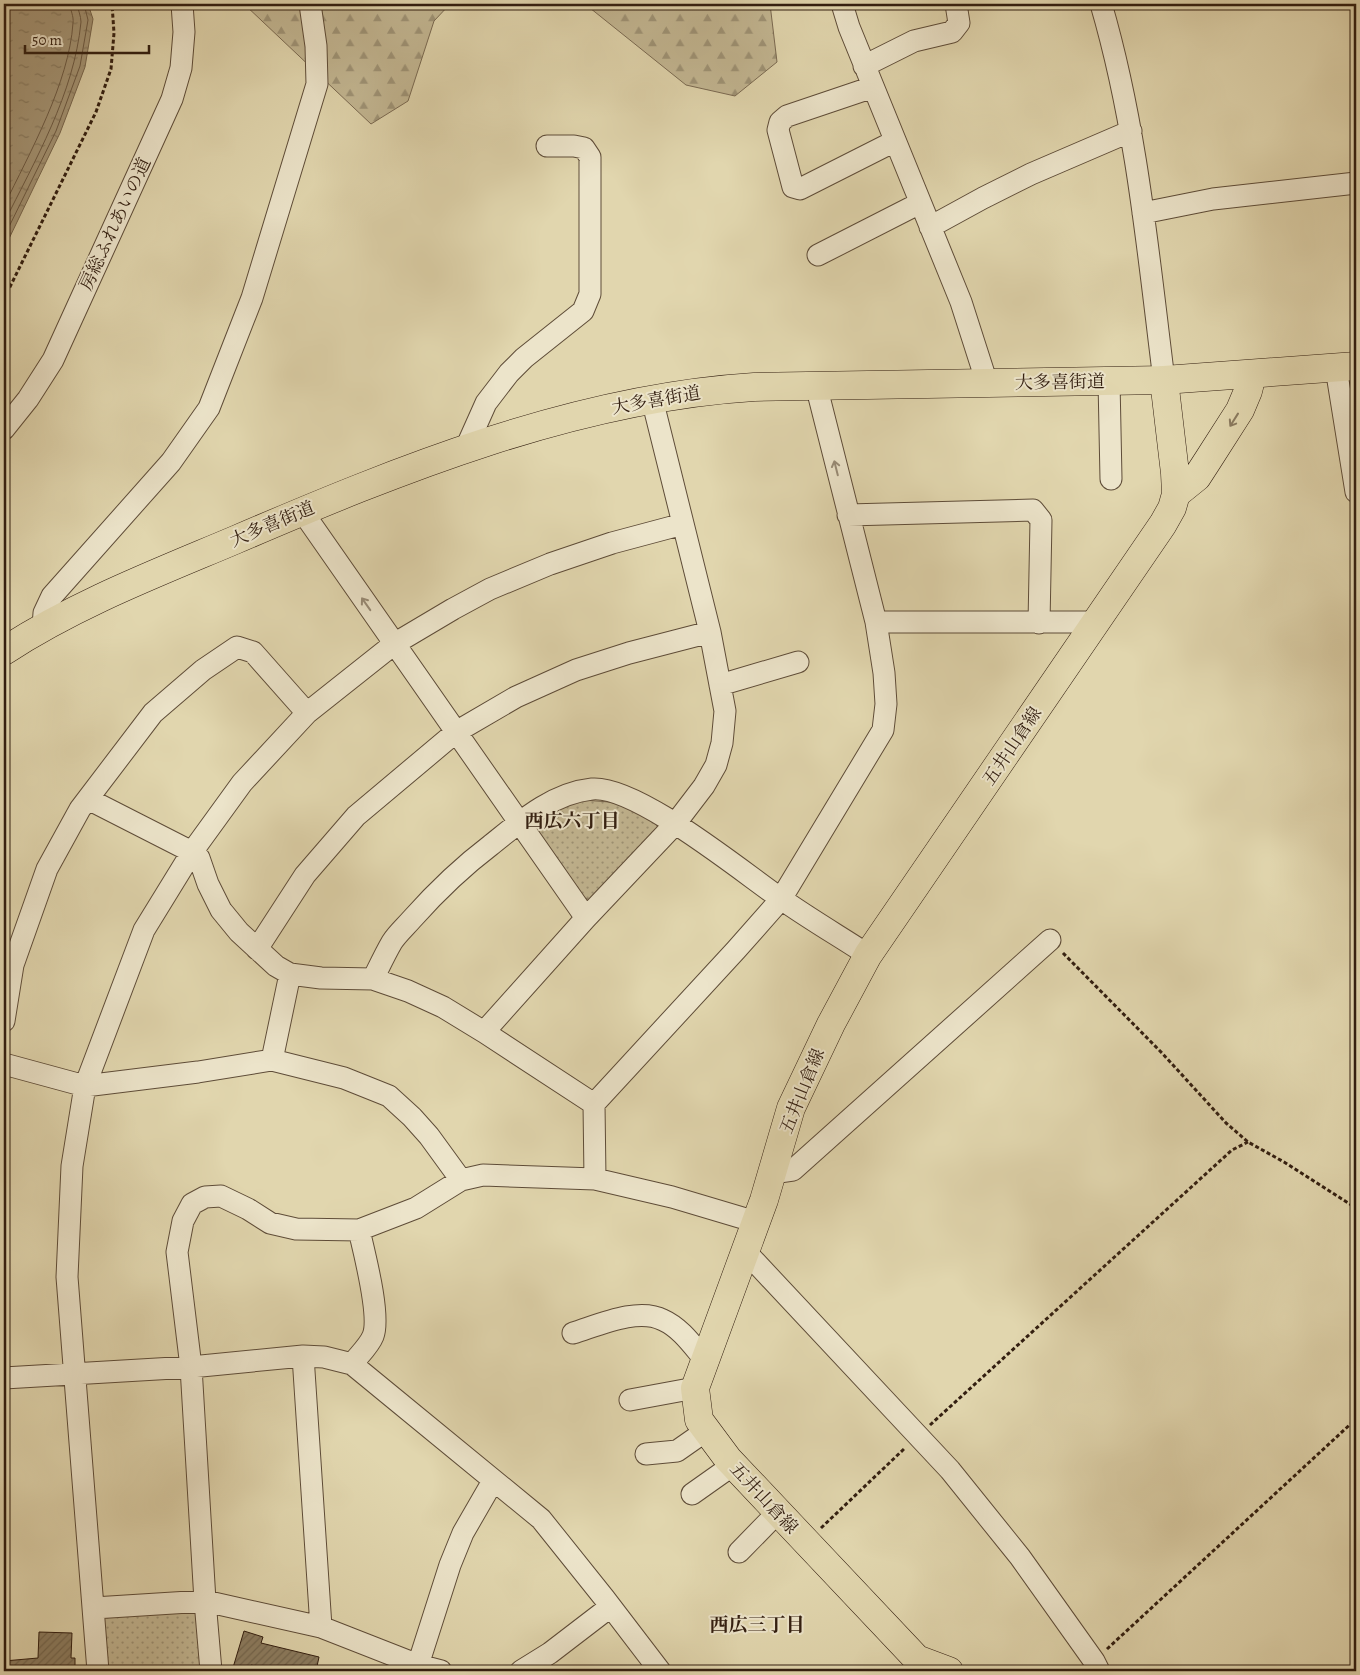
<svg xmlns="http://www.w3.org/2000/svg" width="1360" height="1675" font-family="Alegreya,'Noto Serif JP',serif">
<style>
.forest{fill:url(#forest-firs);stroke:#7a6a52}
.park{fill:url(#park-dots);stroke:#7a6a52}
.water{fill:url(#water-ripples);stroke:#78674e}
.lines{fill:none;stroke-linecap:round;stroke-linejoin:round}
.shore{stroke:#6c5a44;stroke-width:1}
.building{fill:url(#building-hatch);stroke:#321e10}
.minor-casing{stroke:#5e4c38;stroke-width:23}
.major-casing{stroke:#321e10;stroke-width:29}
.highway-casing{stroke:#321e10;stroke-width:29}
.path{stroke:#321e10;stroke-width:3;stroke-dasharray:4 2.5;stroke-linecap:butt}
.minor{stroke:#ece4ca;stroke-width:21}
.major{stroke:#e1d6ae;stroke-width:28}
.highway{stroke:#e1d6ae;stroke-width:28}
.oneway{stroke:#8a7a5f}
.oneway2{stroke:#988b76}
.labels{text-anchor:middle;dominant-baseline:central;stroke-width:4;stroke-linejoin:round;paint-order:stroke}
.street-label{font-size:18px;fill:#321e10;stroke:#ece4ca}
.neighbourhood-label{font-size:19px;font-weight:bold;fill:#321e10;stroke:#ece4ca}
</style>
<defs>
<pattern id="forest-firs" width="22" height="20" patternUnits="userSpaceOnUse" patternTransform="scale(1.25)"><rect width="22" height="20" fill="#c3b793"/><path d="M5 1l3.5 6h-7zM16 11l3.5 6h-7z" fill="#9f9477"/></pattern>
<pattern id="park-dots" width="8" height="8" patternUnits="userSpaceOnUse" patternTransform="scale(1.25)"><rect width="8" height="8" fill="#c3b793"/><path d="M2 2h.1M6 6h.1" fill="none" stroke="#9f9477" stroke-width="1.8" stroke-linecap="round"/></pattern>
<pattern id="water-ripples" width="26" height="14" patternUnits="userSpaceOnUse" patternTransform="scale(1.25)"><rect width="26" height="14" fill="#a69778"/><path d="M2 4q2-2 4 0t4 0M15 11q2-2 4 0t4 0" fill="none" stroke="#887b61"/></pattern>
<pattern id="building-hatch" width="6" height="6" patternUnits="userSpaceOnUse" patternTransform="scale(1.25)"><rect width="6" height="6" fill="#8d7e62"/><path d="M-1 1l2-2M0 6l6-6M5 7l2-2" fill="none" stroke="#74674f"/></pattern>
</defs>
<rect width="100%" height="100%" fill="#e1d6ae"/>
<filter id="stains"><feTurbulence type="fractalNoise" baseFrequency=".004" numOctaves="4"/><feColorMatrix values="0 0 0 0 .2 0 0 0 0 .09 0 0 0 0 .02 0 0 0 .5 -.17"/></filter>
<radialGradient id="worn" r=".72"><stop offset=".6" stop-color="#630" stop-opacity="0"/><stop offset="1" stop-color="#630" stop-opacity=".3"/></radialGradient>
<!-- forest -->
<path class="forest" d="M244,4H450L434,21L408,101L371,124Z
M585,4H770L777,62L735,96L686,85Z"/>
<!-- park -->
<path class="park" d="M583,800L622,803L653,818L658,828L591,900L584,898L535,834V822L551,809Z
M197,1608L204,1671H102L98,1621L105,1613Z"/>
<!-- water -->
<path class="water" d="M4,4H88L93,19L85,67L60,133L4,249Z"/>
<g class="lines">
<!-- shore -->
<path class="shore" d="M4,206C30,152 69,83 73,23C74,16 70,10 70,4
M4,223C35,160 74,94 81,22C81,16 78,10 77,4
M4,237L56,131L80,66L88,20L84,4"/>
</g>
<!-- building -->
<path class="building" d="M244,1631L263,1637L261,1643L319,1657L316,1671H278L251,1665L249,1671H232Z
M39,1632L72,1633L71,1658H75V1671H4V1661L38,1658Z"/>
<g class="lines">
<defs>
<path id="minor" d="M842,4L849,27L961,302L987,383
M1101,4C1137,127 1148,253 1164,380
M864,66L914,41L952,32L959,23L956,4
M873,87L787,116L780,122L778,130L793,187L800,189L895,141
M1143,213L1213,199L1356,183
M930,227L983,198L1031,174L1131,131
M818,255L920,203
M1336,368L1356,492
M1109,381L1111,479
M4,429L28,399L53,360L172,99L181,68L184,32L182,4
M465,450L486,403L509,373L524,358L583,311L590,294V157L584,148L574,146H547
M302,511L586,918
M848,515L1033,510L1041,520L1039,623
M876,622H1096
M43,627L44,613L52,596L171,462L209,408L252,298L317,84L316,46L310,4
M720,685L798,662
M88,799L192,852L199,858L208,884L221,910L239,932L276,966L290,974L321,978L373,979L408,991L443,1007L484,1032L594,1104
M257,949L305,875L356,816L456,732L516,697L576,670L629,653L710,632
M373,979C379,967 385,954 392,942C397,934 405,927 412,919C436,892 462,867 491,845C521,821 553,793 592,789C636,785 741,871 780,898C808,918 839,936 868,955
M4,1021L13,965L47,869L80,809L153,713L203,670L237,647L253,652L307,713
M484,1032L586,918L675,824L704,786L716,765L722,743L725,711L710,632L652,399
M272,1060L290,974
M4,1064L85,1086L198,1072L272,1060L344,1078L389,1096L412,1117L429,1136L461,1180
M772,1173L793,1170L1050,940
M595,1179L594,1104L736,950L781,899L883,730L886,704L884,673L876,622L816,385
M745,1251L950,1470L1020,1557L1094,1661L1099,1671
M573,1333C599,1325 638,1307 663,1320C681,1328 693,1346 705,1360
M303,1356L321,1627
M352,1364C359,1355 369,1346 373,1336C381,1316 364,1252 359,1230
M4,1378L191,1367L303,1356L324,1357L352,1364L541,1519L605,1599L660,1671
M630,1400L695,1388
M646,1454L677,1451L707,1430
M692,1494L733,1465
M739,1552L778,1512
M94,1608L205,1601L321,1627L418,1665L441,1671
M98,1671L67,1277L72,1166L85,1086L144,930L192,852L242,783L307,713L394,644L453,609L490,589L550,564L612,543L683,524
M211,1671L205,1601L191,1367L177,1252L183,1221L192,1204L205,1197L221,1196L248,1209L270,1223L296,1229L359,1230L416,1208L461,1180L483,1175L595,1179L672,1197L756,1222
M418,1671V1665L450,1565L463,1533L493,1481
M521,1671L550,1653L610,1607"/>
<path id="major" d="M1176,494L1197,477L1208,460L1240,410L1248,391L1252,375
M949,1671L917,1659L728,1459L699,1420L695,1388L764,1200L791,1108L831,1024L868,955L1163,524L1172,508L1176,494L1175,473L1164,380"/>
<path id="highway" d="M4,651C76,604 157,573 235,540C398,470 575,398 754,387L1164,380L1356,366"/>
</defs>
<!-- minor casing -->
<use href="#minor" class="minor-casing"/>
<!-- major casing -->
<use href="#major" class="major-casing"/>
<!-- highway casing -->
<use href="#highway" class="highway-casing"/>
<!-- path -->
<path class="path" d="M4,299L96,112L111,69L114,33L112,4
M1063,953L1162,1053L1226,1123L1248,1142L1284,1162L1356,1208
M930,1425L1232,1150L1248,1142
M821,1528L905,1448
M1107,1649L1356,1419"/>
<!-- minor -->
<use href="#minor" class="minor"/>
<!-- major -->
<use href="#major" class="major"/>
<!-- highway -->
<use href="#highway" class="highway"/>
</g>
<!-- one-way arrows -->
<defs><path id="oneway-shaft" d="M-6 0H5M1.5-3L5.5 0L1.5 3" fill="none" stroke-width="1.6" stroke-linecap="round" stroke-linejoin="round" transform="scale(1.25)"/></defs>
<use class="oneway" href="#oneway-shaft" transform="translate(1234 420) rotate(122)"/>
<g class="oneway2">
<use href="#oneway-shaft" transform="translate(836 468) rotate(-104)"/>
<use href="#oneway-shaft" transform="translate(366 604) rotate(-125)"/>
</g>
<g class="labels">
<!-- street labels -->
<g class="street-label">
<text transform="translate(115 224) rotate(-65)">房総ふれあいの道</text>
<text transform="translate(1060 382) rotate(-1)">大多喜街道</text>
<text transform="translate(656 400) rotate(-10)">大多喜街道</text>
<text transform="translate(272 524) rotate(-23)">大多喜街道</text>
<text transform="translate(1012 746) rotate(-56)">五井山倉線</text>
<text transform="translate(802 1091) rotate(-68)">五井山倉線</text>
<text transform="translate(764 1498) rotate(47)">五井山倉線</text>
</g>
<!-- neighbourhood labels -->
<g class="neighbourhood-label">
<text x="572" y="821">西広六丁目</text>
<text x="757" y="1625">西広三丁目</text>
</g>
</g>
<!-- margin -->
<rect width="1360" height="1675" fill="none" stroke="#e1d6ae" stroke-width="20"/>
<rect x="5" y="5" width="1350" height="1665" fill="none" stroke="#321e10" stroke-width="2.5"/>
<rect x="10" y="10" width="1340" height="1655" fill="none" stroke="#321e10"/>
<!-- scale -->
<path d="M25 45v8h124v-8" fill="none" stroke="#321e10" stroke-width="2.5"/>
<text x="32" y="45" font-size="15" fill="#321e10" stroke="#ece4ca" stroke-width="4" paint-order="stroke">50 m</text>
<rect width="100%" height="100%" filter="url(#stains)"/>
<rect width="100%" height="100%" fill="url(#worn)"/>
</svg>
